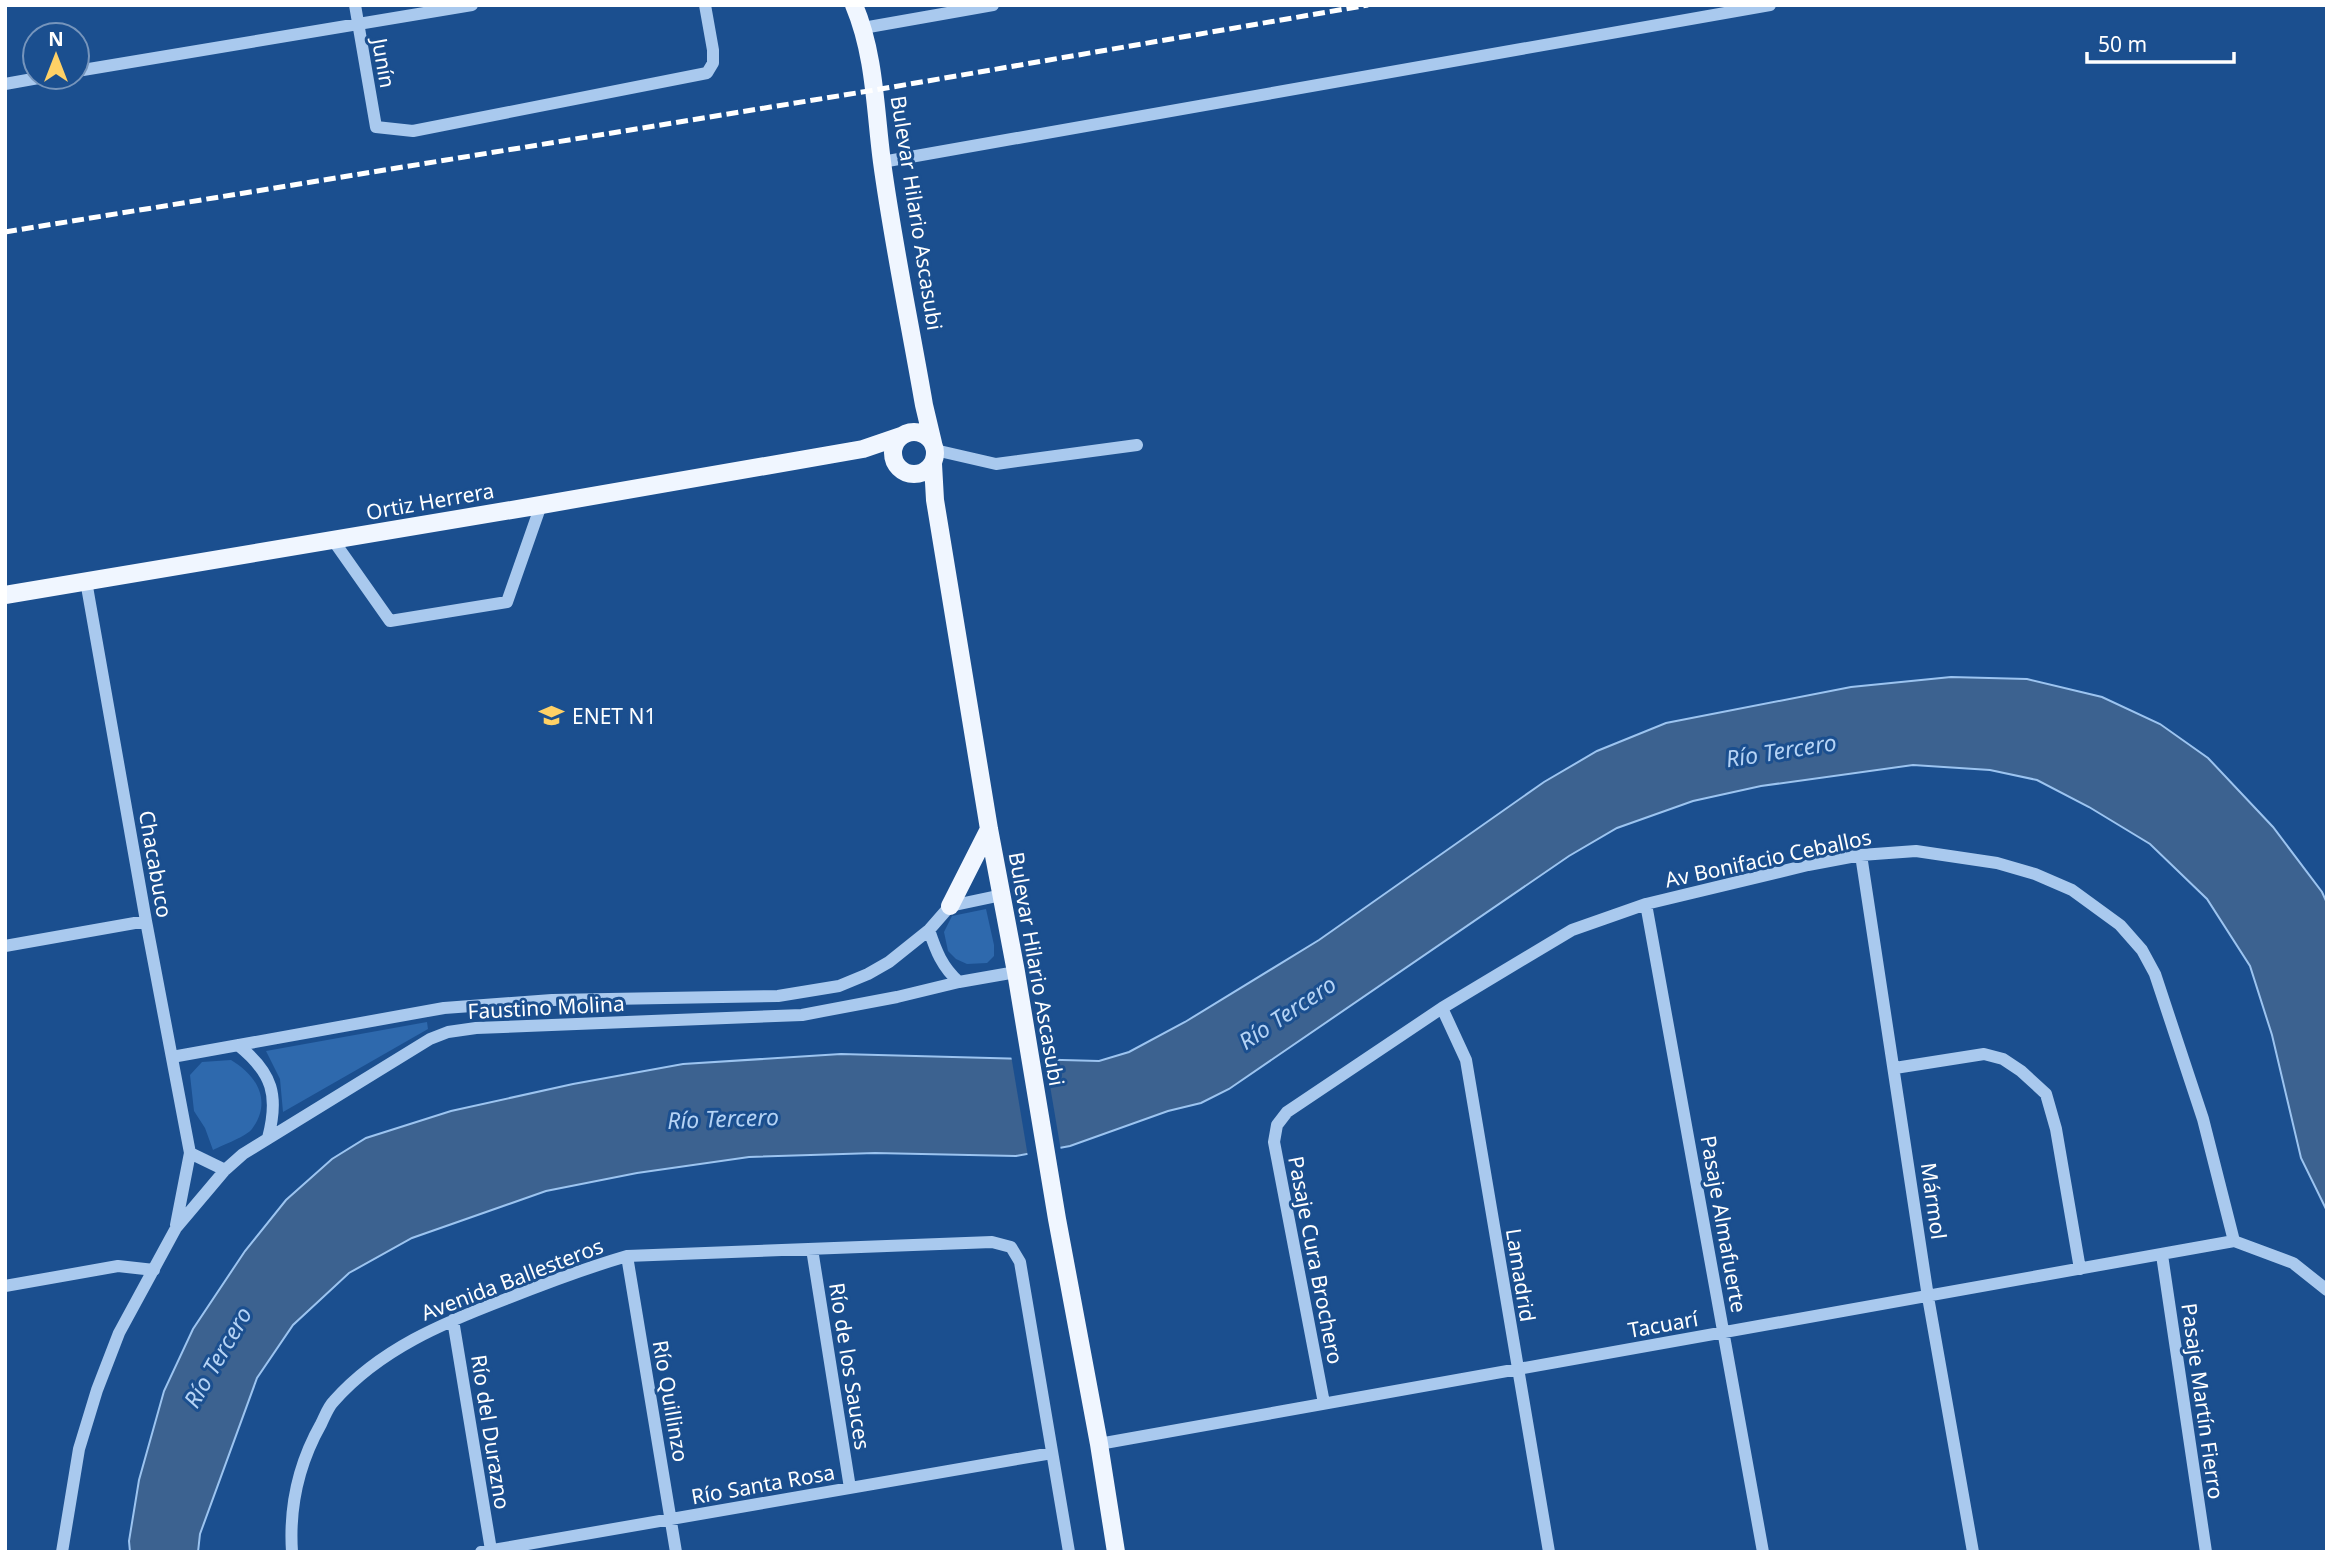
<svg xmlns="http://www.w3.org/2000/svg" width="2332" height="1557" font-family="'Noto Sans',sans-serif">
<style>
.green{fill:#2e69ad}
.water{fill:#3c6290;stroke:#9cc4f0;stroke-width:2}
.pier{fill:#1b4f8f}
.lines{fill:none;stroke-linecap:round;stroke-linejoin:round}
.minor{stroke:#a9c9ee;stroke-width:12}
.major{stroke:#f0f6ff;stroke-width:18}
.rail{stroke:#fff;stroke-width:5;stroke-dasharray:12 5;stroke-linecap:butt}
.labels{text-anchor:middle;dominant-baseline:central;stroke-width:6;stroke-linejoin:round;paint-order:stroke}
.street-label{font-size:21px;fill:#fff;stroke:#1b4f8f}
.poi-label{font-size:21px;fill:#fff;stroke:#1b4f8f;text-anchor:start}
.water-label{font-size:23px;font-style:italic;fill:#b5d3f5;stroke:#1b4f8f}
</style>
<rect width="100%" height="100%" fill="#1b4f8f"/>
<!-- green -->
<path class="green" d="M986,909L994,945V956L987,963L967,964L956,959L948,951L944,932L952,916Z
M427,1022L428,1029L283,1112L280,1079L266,1051Z
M231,1060C256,1075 273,1100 252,1129C247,1136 223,1145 213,1150L205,1128L194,1111L190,1075L202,1062Z"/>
<!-- water -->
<path class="water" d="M1951,677L2027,679L2102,697L2160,724L2208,758L2273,827L2322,892L2327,903V1211L2301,1158L2272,1035L2250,966L2207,899L2150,844L2089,807L2037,780L1990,770L1913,765L1761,786L1693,801L1617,828L1569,856L1229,1089L1201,1103L1168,1111L1070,1146L1016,1156L875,1153L749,1157L637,1173L546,1191L412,1238L349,1273L293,1325L257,1378L200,1534L198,1552H130L129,1541L139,1480L164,1391L193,1329L245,1251L286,1200L332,1159L366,1138L451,1111L573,1084L683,1064L841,1054L1099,1061L1129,1052L1185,1022L1319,940L1544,782L1597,751L1666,723L1851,687Z"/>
<!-- pier -->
<path class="pier" d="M1011,1055L1045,1056L1061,1151L1028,1157Z"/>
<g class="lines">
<!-- minor -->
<path class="minor" d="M355,5L376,127L413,131L707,73L713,63V50L705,5
M863,28L993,5
M77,71L472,5
M5,84L44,77
M882,162L1770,5
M935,450L996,464L1137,445
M333,540L390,621L507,602L541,505
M86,581L146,921L190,1153L176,1225
M1861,855L1928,1297L1973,1552
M1646,904L1763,1552
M929,930C936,951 942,967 959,982
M5,946L146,921
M1442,1008L1466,1060L1549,1552
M238,1045C273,1073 279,1096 268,1138
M172,1057L444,1008L552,1000L778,996L839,986L868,974L889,962L929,930L950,906L1002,895
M1895,1068L1984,1054L2003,1059L2021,1071L2046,1094L2056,1129L2080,1269
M190,1153L225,1170
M2234,1241L2293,1263L2327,1290
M812,1249L850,1488
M2162,1255L2206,1552
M627,1256L676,1552
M5,1286L118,1266L154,1270
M453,1320L491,1550
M1324,1403L1274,1142L1277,1125L1287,1112L1442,1008L1572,930L1646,904L1808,865L1861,855L1916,851L1997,863L2035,874L2072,890L2120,925L2142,950L2155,974L2203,1119L2234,1241
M1099,1444L2234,1241
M62,1552L79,1449L97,1390L119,1333L176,1228L225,1170L243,1154L430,1039L448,1032L476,1028L802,1015L897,997L959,982L1016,972
M292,1552C289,1507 299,1463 321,1424C325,1416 328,1407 334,1401C380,1349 443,1323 506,1299C546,1283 586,1268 627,1256L992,1242L1011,1247L1020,1262L1069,1552
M481,1552L1052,1453"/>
<!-- major -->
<path class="major" d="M854,5C875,55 875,109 882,162C893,243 910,324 924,405L933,443
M893 453a21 21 0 1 1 42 0a21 21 0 1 1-42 0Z
M933,464L935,500L989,829L1016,972L1057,1219L1099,1444L1116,1552
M5,595L541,505L863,449L901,436
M950,906L989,829"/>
<!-- rail -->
<path class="rail" d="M5,232L875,90L1368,5"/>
</g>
<!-- icons -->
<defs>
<symbol id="school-bare" viewBox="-9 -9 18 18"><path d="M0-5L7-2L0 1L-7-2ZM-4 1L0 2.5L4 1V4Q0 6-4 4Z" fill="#ffd166" stroke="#1b4f8f" stroke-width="2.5" paint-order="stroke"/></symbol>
</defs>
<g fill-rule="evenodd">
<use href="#school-bare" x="534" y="698" width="35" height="35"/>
</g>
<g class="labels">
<!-- street labels -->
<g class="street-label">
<text transform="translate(384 63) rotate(80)">Junín</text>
<text transform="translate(917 213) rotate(81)">Bulevar Hilario Ascasubi</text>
<text transform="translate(430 501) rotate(-10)">Ortiz Herrera</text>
<text transform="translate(1768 858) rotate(-12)">Av Bonifacio Ceballos</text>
<text transform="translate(156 864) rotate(80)">Chacabuco</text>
<text transform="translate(1037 969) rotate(80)">Bulevar Hilario Ascasubi</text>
<text transform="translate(546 1007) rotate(-3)">Faustino Molina</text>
<text transform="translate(1934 1201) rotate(82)">Mármol</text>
<text transform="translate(1724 1224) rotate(80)">Pasaje Almafuerte</text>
<text transform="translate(1316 1260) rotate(79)">Pasaje Cura Brochero</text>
<text transform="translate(1521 1275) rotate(81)">Lamadrid</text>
<text transform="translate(512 1279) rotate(-21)">Avenida Ballesteros</text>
<text transform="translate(1663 1324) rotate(-10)">Tacuarí</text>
<text transform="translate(850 1366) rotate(81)">Río de los Sauces</text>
<text transform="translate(671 1401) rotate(80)">Río Quillinzo</text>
<text transform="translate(2203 1401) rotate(82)">Pasaje Martín Fierro</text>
<text transform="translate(491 1432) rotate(81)">Río del Durazno</text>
<text transform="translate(763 1484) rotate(-10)">Río Santa Rosa</text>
</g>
<!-- poi labels -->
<g class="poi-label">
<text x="572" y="716">ENET N1</text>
</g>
<!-- water labels -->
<g class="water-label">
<text transform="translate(1781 750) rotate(-9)">Río Tercero</text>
<text transform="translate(1287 1012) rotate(-34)">Río Tercero</text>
<text transform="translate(723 1118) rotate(-2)">Río Tercero</text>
<text transform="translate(217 1357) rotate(-60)">Río Tercero</text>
</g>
</g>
<!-- border -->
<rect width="2332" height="1557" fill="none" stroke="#ffffff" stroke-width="14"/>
<!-- north arrow -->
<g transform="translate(56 56)"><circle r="33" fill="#1b4f8f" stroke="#7695bc" stroke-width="2"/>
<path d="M0-5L12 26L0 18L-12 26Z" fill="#ffd166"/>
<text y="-10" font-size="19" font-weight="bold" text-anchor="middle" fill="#ffffff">N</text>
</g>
<!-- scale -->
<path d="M2087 52v10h147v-10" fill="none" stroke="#ffffff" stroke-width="3.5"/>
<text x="2098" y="52" font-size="21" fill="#ffffff" stroke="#1b4f8f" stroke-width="5" paint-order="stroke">50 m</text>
</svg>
